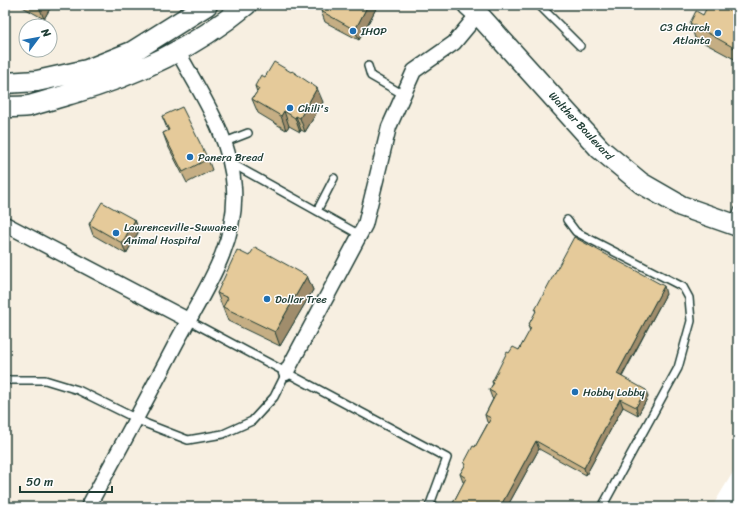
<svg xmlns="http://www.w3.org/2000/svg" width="743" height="512" font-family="Sriracha,sans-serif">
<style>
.built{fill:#f7efe1;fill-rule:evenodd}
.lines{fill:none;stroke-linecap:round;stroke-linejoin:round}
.stream{stroke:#5d9a9a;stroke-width:3.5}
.lane-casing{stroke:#1f3d34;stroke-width:10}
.street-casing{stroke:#1f3d34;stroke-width:17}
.secondary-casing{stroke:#1f3d34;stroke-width:23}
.lane{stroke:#fff;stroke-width:7}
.street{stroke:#fff;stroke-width:14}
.secondary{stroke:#fff;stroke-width:20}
.wall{fill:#c5ae84;stroke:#1f3d34}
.shaded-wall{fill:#a08d6c;stroke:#1f3d34}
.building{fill:#e5ca9a;stroke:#1f3d34}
.poi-dot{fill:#1f6fb2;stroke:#fff;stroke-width:1.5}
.labels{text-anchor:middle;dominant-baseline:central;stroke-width:3;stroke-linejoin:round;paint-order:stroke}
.poi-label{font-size:11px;fill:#1f3d34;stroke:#fff;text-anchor:start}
.street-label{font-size:11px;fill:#1f3d34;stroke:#fff}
</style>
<rect width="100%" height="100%" fill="#fff"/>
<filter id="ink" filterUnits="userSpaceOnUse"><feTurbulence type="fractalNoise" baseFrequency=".025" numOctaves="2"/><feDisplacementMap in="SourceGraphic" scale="8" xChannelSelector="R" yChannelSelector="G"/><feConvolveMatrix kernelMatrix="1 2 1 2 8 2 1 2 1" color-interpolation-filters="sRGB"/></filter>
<g filter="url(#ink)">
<!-- built -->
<path class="built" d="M5,5H239L254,13L258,5H460L482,25L497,5H738V464L712,507H5ZM26,26H50V50H26Z"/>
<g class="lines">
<!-- stream -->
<path class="stream" d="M737,507L738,505"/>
<defs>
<path id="lane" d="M539,5L580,46
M368,66L371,76L404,95
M225,142L248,133
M231,163L360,235
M317,211L334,178
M567,220L576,232L683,287L689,298L691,321L678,368L602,507
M733,224L738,211
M188,320L447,458L429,507
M5,380H45L78,390L147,424L188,440L223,434L252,421L274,397L286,373"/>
<path id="street" d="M5,224L188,320
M286,373L365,225L389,127L414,71L454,43L478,14
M88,507C117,454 146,401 174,347C200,297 238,247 234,188C231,137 202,96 178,52"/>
<path id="secondary" d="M468,5L478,14L600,149L641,183L681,206L738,226
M5,83L37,81L87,70L132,52L207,5
M5,107C13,107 22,107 29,106C43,102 57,98 70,94C135,76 194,48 246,5"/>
</defs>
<!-- lane casing -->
<use href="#lane" class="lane-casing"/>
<!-- street casing -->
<use href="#street" class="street-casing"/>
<!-- secondary casing -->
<use href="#secondary" class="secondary-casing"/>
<!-- lane -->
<use href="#lane" class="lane"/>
<!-- street -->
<use href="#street" class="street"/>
<!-- secondary -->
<use href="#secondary" class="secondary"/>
</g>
<!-- wall -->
<path class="wall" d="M19,5H52L44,19Z
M378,5L359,40L325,22L321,11Z
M738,5V61L695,38L690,23L703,15Z
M265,77L323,102L305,132L301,130L300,132L289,126L286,130L258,113L252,99L257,92L255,86Z
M162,116L208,159L212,170L187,183L167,144L163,133L168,131Z
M135,220L139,231L126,254L93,235L89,224Z
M249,256L307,276L313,290L280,346L228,321L217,293Z
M666,294L622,377L648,397L638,415L623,407L586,475L539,449L507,507H451L464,482H463L460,474L465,466L464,463L475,447L488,423L487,422L485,415L493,399L492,398L489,390L493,384L492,382L509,353L519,350L530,331L528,326L536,312L535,310Z"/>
<!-- shaded-wall -->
<path class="shaded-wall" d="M42,5H52L44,19L40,9Z
M368,5H378L359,40L355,30Z
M317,88L323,102L305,132L300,118Z
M284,111L289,126L286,130L281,116Z
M296,116L301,130L300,132L295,118Z
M135,220L139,231L126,254L122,243Z
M307,276L313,290L280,346L275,332Z
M664,286L666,294L619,381L617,374Z
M646,390L648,397L638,415L636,407Z
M620,399L623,407L586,475L584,468Z
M536,441L539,449L507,507H500Z"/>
<!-- building -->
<path class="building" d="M34,5H42L40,9Z
M324,5H368L355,30L321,11Z
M708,5H738V50L690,23L696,11L703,15Z
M274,62L291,72L292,71L317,88L300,118L296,116L295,118L284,111L281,116L252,99L259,89L255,86L261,75L265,77Z
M182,107L208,159L183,172L163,133L169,130L162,116Z
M102,202L135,220L122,243L89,224Z
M574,237L664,286L617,374L646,390L636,407L620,399L584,468L536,441L500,507H451L466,478L460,474L466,464L464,463L473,446L475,447L491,418L485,415L496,394L489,390L494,383L492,382L507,352L509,353L513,347L519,350L531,328L528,326L536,311L535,310Z
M255,247L307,276L275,332L223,307L228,298L217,293L237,250L249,256Z"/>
</g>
<!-- markers -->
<g class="poi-dot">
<circle cx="353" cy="31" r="4"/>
<circle cx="718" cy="33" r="4"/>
<circle cx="290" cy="108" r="4"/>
<circle cx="190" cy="157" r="4"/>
<circle cx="116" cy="233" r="4"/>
<circle cx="267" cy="299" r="4"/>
<circle cx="575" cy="392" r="4"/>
</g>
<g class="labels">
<!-- poi labels -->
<g class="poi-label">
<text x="710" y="27" text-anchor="end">C3 Church<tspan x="710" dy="13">Atlanta</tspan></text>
<text x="361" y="31">IHOP</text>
<text x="298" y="108">Chili's</text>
<text x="198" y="157">Panera Bread</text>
<text x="124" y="227">Lawrenceville-Suwanee<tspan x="124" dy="13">Animal Hospital</tspan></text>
<text x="275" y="299">Dollar Tree</text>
<text x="583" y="392">Hobby Lobby</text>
</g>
<!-- street labels -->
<g class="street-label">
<text transform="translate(581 126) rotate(47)">Walther Boulevard</text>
</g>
</g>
<!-- margin -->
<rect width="743" height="512" fill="none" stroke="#fff" stroke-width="20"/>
<rect x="10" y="10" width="723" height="492" fill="none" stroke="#1f3d34" stroke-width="1.5" filter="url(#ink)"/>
<!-- north arrow -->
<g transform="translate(38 38) rotate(58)"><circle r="19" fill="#ffffff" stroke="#a5b1ae"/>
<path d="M0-3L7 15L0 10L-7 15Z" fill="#1f6fb2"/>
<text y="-6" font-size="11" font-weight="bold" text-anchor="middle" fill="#1f3d34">N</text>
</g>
<!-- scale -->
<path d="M20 486v6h92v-6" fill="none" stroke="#1f3d34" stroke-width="2"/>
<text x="26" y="486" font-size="12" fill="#1f3d34" stroke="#ffffff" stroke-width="3" paint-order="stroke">50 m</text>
</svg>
